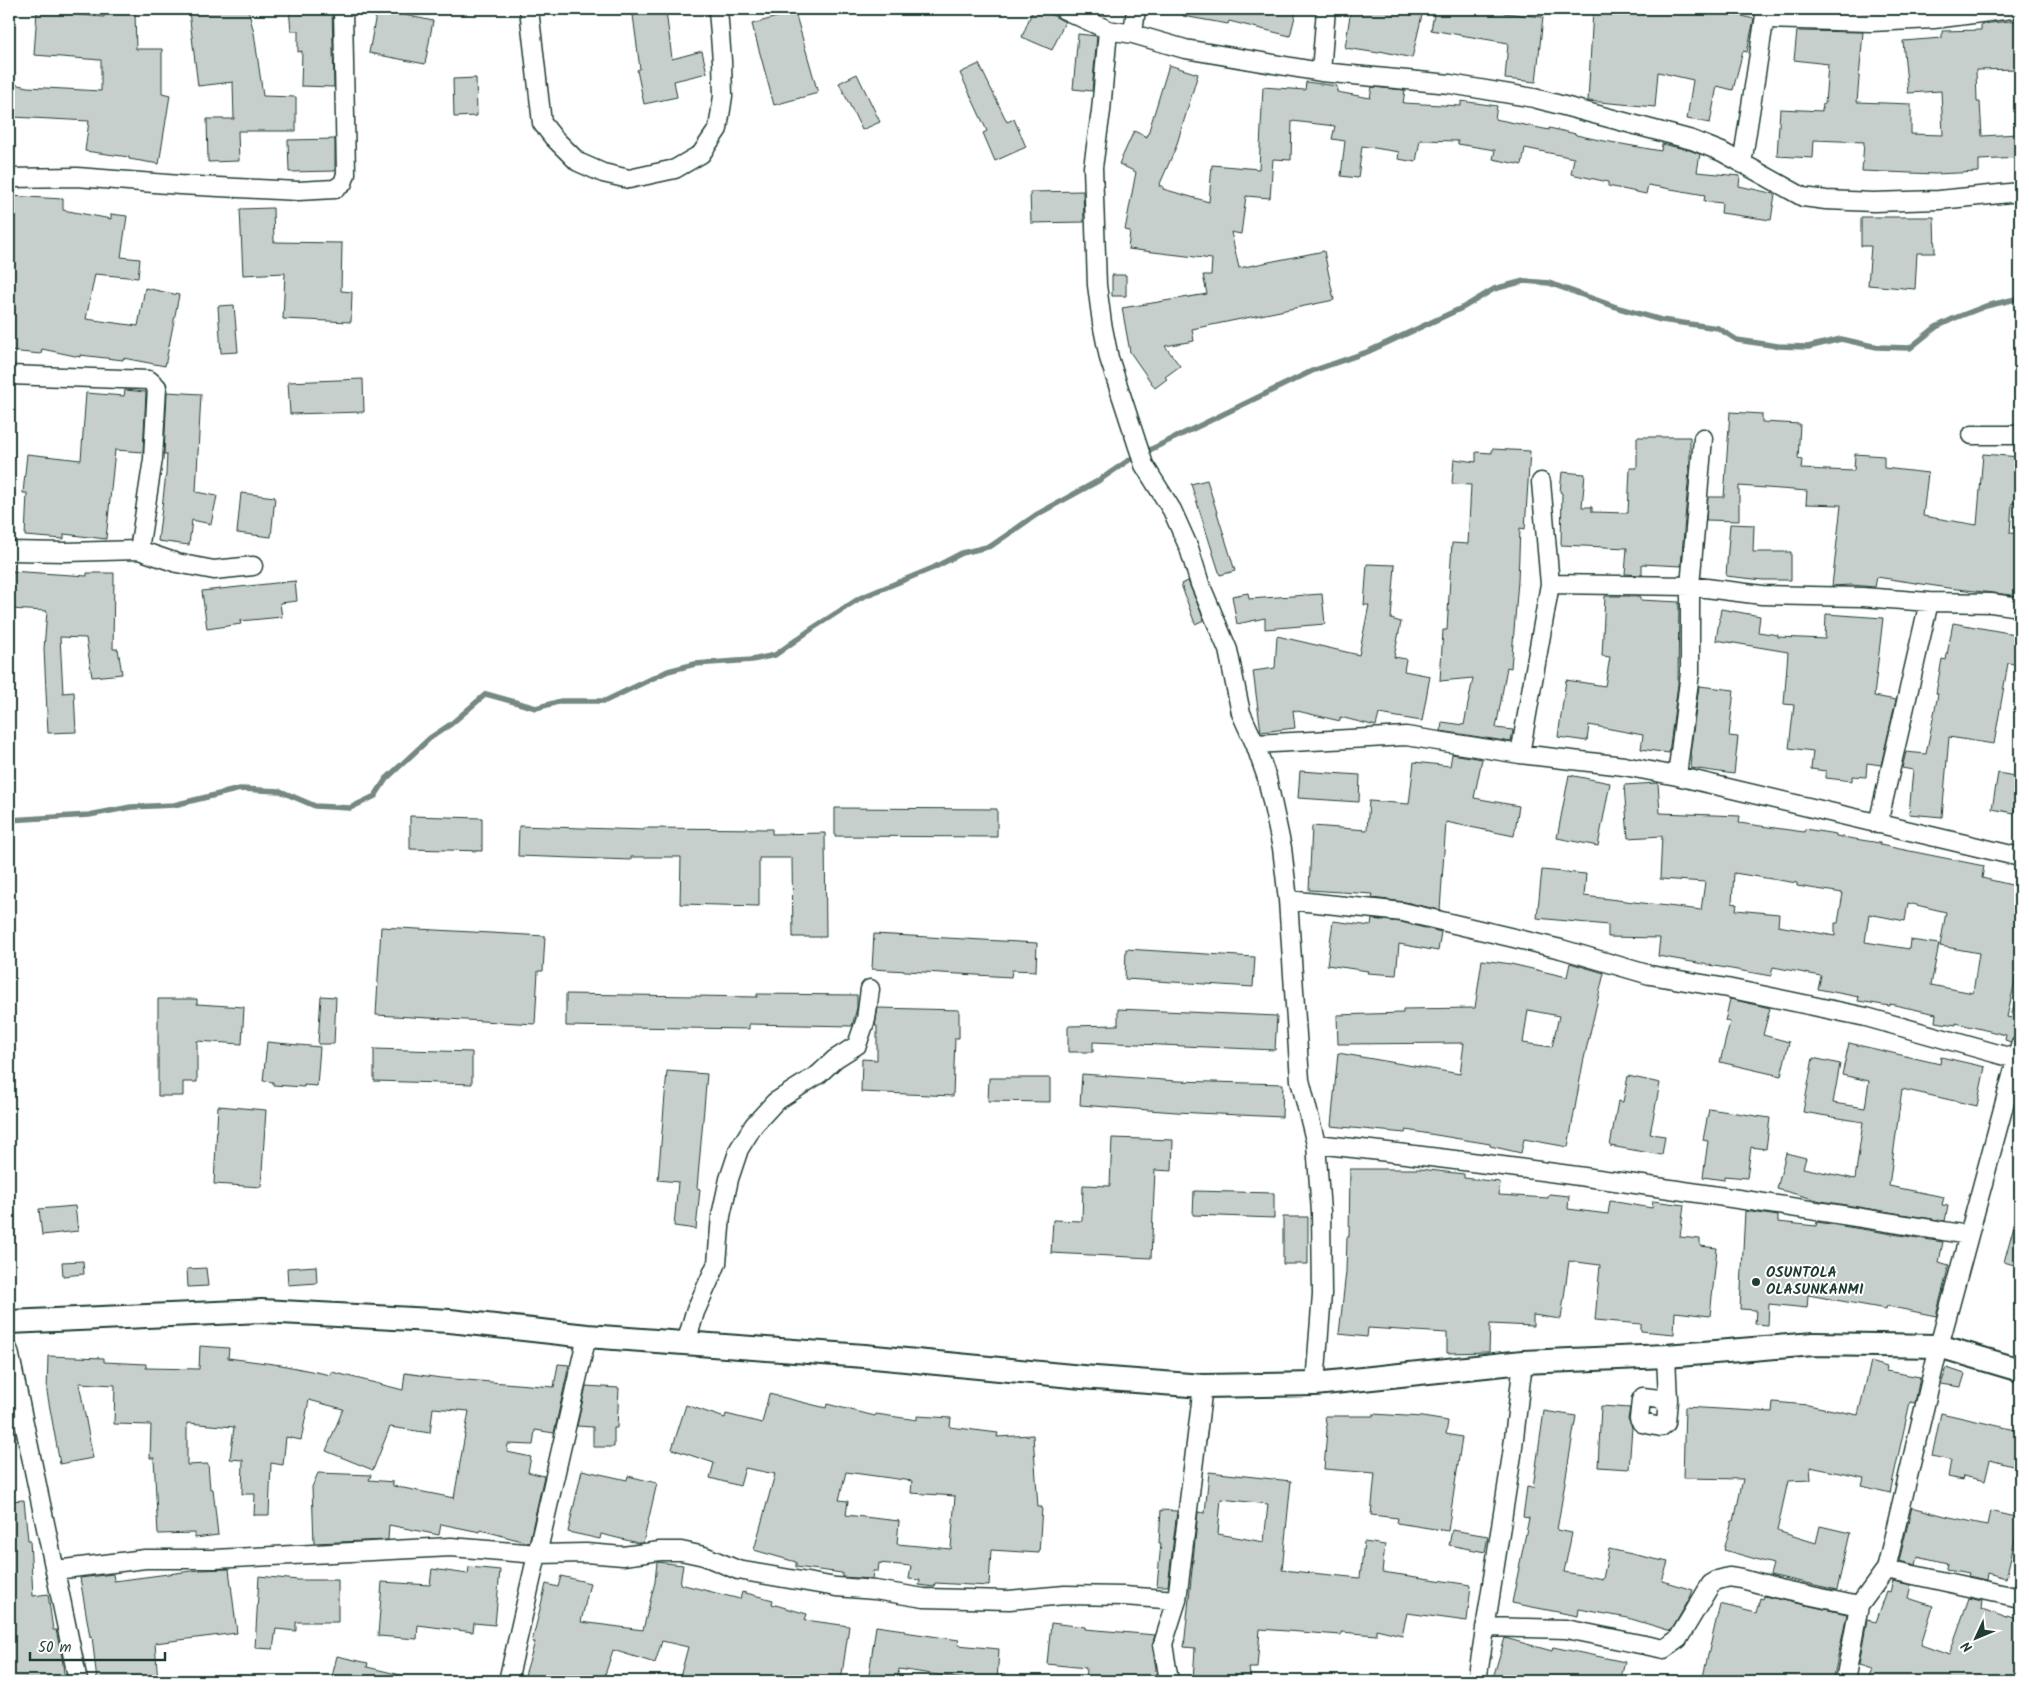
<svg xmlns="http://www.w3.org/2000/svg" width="2029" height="1690" font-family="Kalam,sans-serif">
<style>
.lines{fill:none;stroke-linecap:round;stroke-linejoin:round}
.stream{stroke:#758883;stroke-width:5.5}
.building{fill:#c7cfcc;stroke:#1f3d34;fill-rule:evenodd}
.minor-casing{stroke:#1f3d34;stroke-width:21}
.major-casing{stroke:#1f3d34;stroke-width:26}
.minor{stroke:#fff;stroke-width:18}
.major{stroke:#fff;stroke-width:22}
.poi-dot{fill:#1f3d34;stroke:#fff;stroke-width:2}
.labels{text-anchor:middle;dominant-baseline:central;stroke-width:4;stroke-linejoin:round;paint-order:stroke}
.poi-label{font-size:15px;font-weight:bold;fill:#1f3d34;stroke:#fff;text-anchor:start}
</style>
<rect width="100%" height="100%" fill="#fff"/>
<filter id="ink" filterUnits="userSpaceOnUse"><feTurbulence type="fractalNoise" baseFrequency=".02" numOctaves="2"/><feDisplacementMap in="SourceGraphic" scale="10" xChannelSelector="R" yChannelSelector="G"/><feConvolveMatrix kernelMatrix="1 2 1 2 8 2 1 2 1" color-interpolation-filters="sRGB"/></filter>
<g filter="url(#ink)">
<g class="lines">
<!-- stream -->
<path class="stream" d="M9,820L89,815L131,807L174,805L240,789L280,791L315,806L350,808L375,796L386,779L430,738L451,724L486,694L536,708L561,701H605L668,671L695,664L752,660L775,655L813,628L860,598L933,568L962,553L991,546L1036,515L1098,481L1129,460L1312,371L1367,352L1464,307L1494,289L1524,281L1549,283L1619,308L1661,320L1718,328L1737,340L1778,346L1808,347L1841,339L1877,347L1910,348L1936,327L1955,318L1986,306L2020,298"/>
</g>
<!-- building -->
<path class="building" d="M202,9H248L254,33L263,96L296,97V131H238L239,161L208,162L207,119H234L233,82L198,86L189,12Z
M289,9H332L334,87L301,86L302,51L298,52V31H291Z
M377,9L433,21L425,64L369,53Z
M1033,9H1041L1065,22L1052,50L1022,37Z
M1184,9H1297L1290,36L1229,21L1228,24L1183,16Z
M1351,9H1395L1422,15L1412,58L1380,51L1379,53L1345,48Z
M1435,9H1494L1504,11V13L1543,17L1536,82L1505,79L1508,43L1431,30Z
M1593,9H1714L1754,19L1747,52L1743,51L1733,90L1717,86L1710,123L1687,119L1693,80L1658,72L1655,107L1588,101Z
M37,11L104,17V11H135L136,49H162V93L170,95L159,164L129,159V157L85,151L89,121L12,117L14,84L27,87L101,91V60L34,55Z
M666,11L672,59L702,51L707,73L674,81L677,97L644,104L637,70L640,69L633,15Z
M795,12L818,93L774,105L752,24Z
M2020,20V69L1976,70L1977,102H1980L1982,136L2018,134L2020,158L1979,160V172L1935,174L1862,171L1864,142L1814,140L1813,158L1777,156L1780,109L1822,111L1823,104H1825L1828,64L1794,60L1797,31L1863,32L1857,102L1911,104V134L1943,135L1941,91L1908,93L1903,41L1942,38V31L1981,30V24Z
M1078,34L1097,36L1092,91L1073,89Z
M979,64L1007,122L1014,119L1026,147L995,161L983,133L987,131L960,73Z
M1169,65L1198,74L1176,147L1159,186H1163V189L1209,202L1212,165L1259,169L1263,87L1305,90L1306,82L1337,86V92L1370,98L1372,87L1405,90L1403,103L1461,106V101L1497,106L1495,119L1549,130V128L1576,134V135L1599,140L1661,151L1662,144L1689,150L1700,154L1697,172L1740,176L1739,186L1775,194L1771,220L1721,213L1722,203L1704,201L1705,195L1648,185L1646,194L1608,186V182L1571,174L1574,158L1525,148L1522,165L1493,159L1495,150L1458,144V141L1420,140L1416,162L1398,159L1399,152L1362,146L1358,178L1341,176L1345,141L1332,139L1335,126L1292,121L1291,160L1273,159L1270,198L1246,196L1241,234L1231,232L1239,268L1324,251L1334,300L1192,329L1194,341L1165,346L1180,366L1165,377L1167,379L1155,388L1130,352L1122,308L1207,294L1203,275H1211L1212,259L1128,249L1130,231L1125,230L1136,172L1119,164L1134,131L1147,137Z
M857,74L880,122L862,130L839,83Z
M476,78L477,116L454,117L453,79Z
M335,139V171L289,172L288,140Z
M1083,191L1084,222L1031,223L1030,192Z
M9,196L63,199V210L111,219V214L127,216L121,257L140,259L138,278L95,274L86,319L138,326L145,288L179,295L165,366L123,358V360L80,355V357L42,349L41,354L9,351Z
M273,208L274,242L342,243L341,291L352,292L351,322L283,319L285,273L243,275L240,209Z
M1861,217H1934L1935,253H1917L1915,289L1868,285L1871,246H1861Z
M1112,275H1126V296H1112Z
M234,305L238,352L221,353L218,306Z
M363,379L364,412L290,414L288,382Z
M125,390L146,392L143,452L115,450L106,539L64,534V539L25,536L27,493H23L27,454L81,460L86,393L124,396Z
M167,392L201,394L196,492L217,496L211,524L192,520L189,545L158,541L166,474L167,454H164Z
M1730,412L1762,414V422L1800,424L1798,459L1802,460L1801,469L1854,471L1855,454L1884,456V468L1928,473L1923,516L1977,525L1983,454L2020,457V504L2012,503L2010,533L2020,534V596L1948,588L1877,577L1875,587L1851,585L1832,586L1841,505L1806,504L1807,491L1739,486V521L1706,520L1708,497H1724Z
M1637,437H1690V460L1681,566L1642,564V575L1625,574L1627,548L1561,545L1562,493L1560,492L1562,472L1585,474L1582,507H1592V512L1628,513L1630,468H1637Z
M1492,449L1530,451L1525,529L1520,528L1518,581L1511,668L1507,667L1496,728L1513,730L1511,742L1441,731L1442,722L1464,725L1473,678L1440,681L1443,630H1447L1452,543L1468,544L1471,485L1452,484L1454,459L1476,462V452L1492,453Z
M1207,480L1235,571L1220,575L1191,484Z
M241,493L275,497L271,537L237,533Z
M1730,524L1754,525L1753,552H1791V580H1763L1726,576Z
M1367,564L1395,565L1391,619L1401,622L1394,657L1406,659L1404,671L1430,676L1422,721L1379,714L1376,726L1340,717V721L1293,710L1295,728L1261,732L1253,671L1275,668L1277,636L1359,655L1369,605H1364Z
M9,571L87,576V573H114L113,649H118L122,674L92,677L86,638L60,637L63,693L74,692L76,732L48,733L44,649L47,611L9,609Z
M295,581L297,601L280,603L282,617L240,621L241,624L207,629L202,591Z
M1188,581L1204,620L1195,624L1181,584Z
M1248,593L1249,599L1322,594L1325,624L1265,629V618L1237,624L1232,596Z
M1605,596H1640V600L1679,602L1678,684L1669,753L1641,749L1643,735L1589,725L1587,741L1558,737L1566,680L1605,686L1610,657L1602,656Z
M1721,609L1760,616L1758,632L1778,635V637L1825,639L1826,614L1883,618L1874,696L1896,700L1881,765L1867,763L1866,777L1852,776V781L1826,778V771L1811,769L1813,751L1789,748L1794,705L1784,704L1788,652L1716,640Z
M1953,623L2020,635V665L2008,663L1994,744L1949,737L1942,817L1909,814L1913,770L1902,768L1906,752L1926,754L1938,694L1936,693L1942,659L1946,660Z
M1699,686L1734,690L1729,736L1738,737L1734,774L1691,768L1692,756L1690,755Z
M1452,754L1482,759L1474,798L1519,806L1514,836L1446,822L1440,910L1405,902L1372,898L1373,894L1309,890L1312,826L1367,830L1369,801L1409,804L1414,762L1450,766Z
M1300,771L1360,775L1359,802L1298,798Z
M1998,773L2020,777L2014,813L1992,809Z
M1569,775L1610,783L1598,846L1557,838Z
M1658,783L1660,813L1740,816L1739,823L1804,832L1805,829L1836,834V836L1880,843V845L1984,866L1982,878L2020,887V963H2019L2007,1017L2011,1018L2015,1000L2020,1001V1036L2013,1038L2011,1042L2005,1040L2006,1035L1956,1023V1025L1935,1022L1936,1014L1890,1004V1006L1858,1001L1859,997L1818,989L1821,976L1773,967L1771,976L1658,956L1660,938L1608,937V925L1537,918L1542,870L1586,874L1584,896L1701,910L1705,882L1660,879L1662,836L1628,838L1624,785ZM1734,873L1797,883V886L1843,893L1838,923H1835V936L1778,926L1779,914L1736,910L1737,904L1732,903ZM1908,903L1946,912L1940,946L1979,953L1973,993L1931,985L1939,944L1910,940L1909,949L1865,942L1869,914L1905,921Z
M835,808L997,809V837L835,836Z
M410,816L482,818V851L410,849Z
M519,826L644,830V828L772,829V834L825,833L826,937H793L792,858H759V906L680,904L681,857H631V860L518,856Z
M1372,919L1401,922L1441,932L1438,951L1399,944L1396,975L1367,973L1368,971L1327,965L1333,921L1371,926Z
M381,927L545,936L543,971H538L535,1024L376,1015Z
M874,934L1037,943L1036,971L1012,970L1011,977L872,969Z
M1126,949L1255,957L1253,987L1125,979Z
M1482,960L1511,964L1567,977L1570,963L1604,973L1583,1063L1568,1147L1524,1139L1521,1153L1490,1146V1144L1406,1130L1405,1133L1331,1126L1338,1053L1460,1074L1464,1043L1338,1044L1337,1015L1403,1013V1009L1475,1008ZM1528,1010L1559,1016L1552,1047L1523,1043Z
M566,994L757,997V994L857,995V1008L852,1026L749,1024V1029L566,1026Z
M321,996L336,997L334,1044H318Z
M158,999H197V1004L244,1007L242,1044L197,1041V1082H183V1096H158Z
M1730,999L1770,1008L1763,1035L1789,1042L1781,1076L1720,1062L1730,1022L1725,1021Z
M878,1008L959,1010V1038H955L953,1096L861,1092L862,1059L877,1060V1026H875Z
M1118,1009L1277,1016L1275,1050L1093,1042V1052H1068V1026L1118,1025Z
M267,1042L320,1047L317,1086L304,1085V1087L273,1085V1082L263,1081Z
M1849,1043L1940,1064L1941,1057L1985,1067L1977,1106L1902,1089L1889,1186L1944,1197L1942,1205L1948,1206L1945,1221L1821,1201L1777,1189L1786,1153L1806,1158L1803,1168L1855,1179L1863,1122L1803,1112L1813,1058L1840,1064L1833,1103L1865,1108L1869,1081L1842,1075Z
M374,1049L472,1052V1084L374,1081Z
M667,1071L707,1074L697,1188L700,1189L696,1229L674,1226L678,1182L658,1180Z
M1082,1074L1177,1081L1283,1084L1282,1117L1176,1112L1080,1105Z
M1628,1076L1660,1083L1650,1134L1665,1136L1662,1155L1610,1146L1618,1101L1623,1102Z
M989,1078H1050V1102L988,1101Z
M218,1106L266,1110L261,1187L214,1184Z
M1709,1109L1770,1118L1766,1149L1751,1147L1747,1178L1724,1176V1180L1703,1177L1708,1141L1703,1140Z
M1112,1138L1173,1140L1172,1171L1155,1170L1151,1258L1051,1253L1053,1220L1082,1221L1083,1185L1110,1186Z
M1350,1169H1420L1464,1174V1178L1500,1182L1499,1195L1548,1198L1549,1194L1569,1196L1568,1209L1608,1214L1610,1201L1652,1208L1653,1201L1684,1205L1680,1237L1700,1239V1246L1717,1248L1710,1316L1675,1312L1674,1334L1641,1331V1324L1595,1320L1600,1265L1569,1261L1561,1319L1533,1315V1326L1490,1324L1489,1352L1447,1353V1333L1368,1328L1367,1337L1339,1334L1346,1272L1347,1237H1349Z
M1194,1191L1274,1193V1218L1193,1215Z
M75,1206L78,1231L42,1235L39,1209Z
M1745,1211L1778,1216V1222L1816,1226L1817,1222L1943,1242L1939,1262L1949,1265L1936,1316L1887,1306L1886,1309L1808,1295L1807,1308L1769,1304L1768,1325L1755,1324L1756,1310L1740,1309Z
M1283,1217H1308V1264H1283Z
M2016,1218H2020V1255L2017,1266L2004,1262Z
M83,1261L84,1274L63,1276L62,1262Z
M316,1266L317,1283L288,1285L287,1268Z
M206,1268L208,1286L188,1287L187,1269Z
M200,1346L229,1348L228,1358L281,1365L331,1375L332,1372L403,1390L405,1373L441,1378L554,1387L558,1364L569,1365L554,1433L535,1430L533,1445L508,1444L507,1452L531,1457L528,1472L544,1476L529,1543L481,1530L480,1532L441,1524L439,1535L389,1525L388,1540L314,1543L312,1487L318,1473L371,1475L369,1480L393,1482V1486L454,1498L469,1411L433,1408L430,1433L390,1427L373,1470L326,1451L343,1409L309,1400L301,1440L286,1437L283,1465L271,1463L269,1515H254L255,1494H242L243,1460L230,1459L234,1427L187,1423V1465L208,1464L210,1489H213L218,1535L195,1538V1533L158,1534L154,1458H150L151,1425L114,1424L115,1385L79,1383L93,1458L60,1464L47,1392L48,1356L104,1358V1362L146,1364V1368L199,1369Z
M1871,1362L1887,1367L1886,1371L1920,1377L1915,1403L1910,1402L1890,1493L1862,1486L1864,1478L1810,1467L1811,1480L1788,1481L1777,1531L1816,1543L1820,1526L1850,1533L1837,1590L1770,1575L1773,1564L1724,1550L1732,1521H1734L1743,1479L1683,1478L1685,1407L1772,1412L1773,1402L1808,1405L1858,1415Z
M1947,1368L1965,1374L1961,1387L1941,1384Z
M586,1386L619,1388L617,1428H614V1447H593V1427L577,1426Z
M769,1394L826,1408L827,1404L875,1416L876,1414L917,1420V1416L951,1418L950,1427L998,1433L997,1437L1033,1435L1038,1507H1042L1039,1553L991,1550L989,1586L935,1583L934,1587L919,1585L920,1580L909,1579L911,1566L879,1563L878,1571H873L872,1579L842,1577V1573L796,1567V1562L754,1550L775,1474L745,1468L740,1486L710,1478L714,1463L672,1449L686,1405L725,1418L726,1414L762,1423ZM846,1472L912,1481L911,1493L955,1496L951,1549L897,1544L899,1521L846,1515L848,1501L839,1500Z
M1601,1406L1630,1408L1628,1419L1632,1427L1629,1469L1598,1467Z
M1544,1411L1576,1416L1557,1530L1572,1533L1564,1572L1603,1579L1609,1549L1668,1562L1662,1581L1693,1590L1690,1598L1671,1631L1628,1618L1579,1609L1578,1616L1512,1603L1529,1518L1523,1517L1527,1487L1533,1488Z
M1941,1413L2020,1431V1468L1990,1460L1985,1481L1963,1476L1962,1480L1948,1477L1951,1460L1932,1456Z
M1373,1414L1422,1417L1448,1421L1446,1434L1462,1437L1448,1531L1397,1523L1398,1518L1371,1515L1375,1473L1324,1469L1327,1430L1325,1416H1373Z
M582,1470L627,1480L628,1476L657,1483L643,1543H638L601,1534L600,1539L568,1532Z
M1209,1472L1291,1481L1282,1570L1360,1578L1364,1542L1385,1545L1382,1572L1471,1585L1467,1621L1407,1613L1402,1635L1376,1629V1635L1341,1632V1635L1260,1629L1257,1668H1249L1251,1681H1193L1195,1648L1184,1647L1198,1512L1205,1513ZM1221,1499L1268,1504L1264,1542L1218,1534Z
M24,1500L28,1540H30L33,1596L48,1594L53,1630H56L62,1657L65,1681H9V1501Z
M1912,1507L1945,1516L1987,1525L1990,1511L2020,1518L2006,1578L1987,1573L1986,1580L1968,1576L1969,1573L1946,1569L1947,1563L1918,1556L1916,1565L1899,1561Z
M1161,1510L1177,1511L1168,1586H1157L1161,1543H1159Z
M1452,1530L1488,1536L1485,1552L1449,1545Z
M657,1562L683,1565L680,1584L740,1599L742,1592L773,1600L772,1604L807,1614L805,1620L849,1626L841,1681H679L688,1647L662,1641L655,1663L613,1650L603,1681H545L525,1675L535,1642H532L546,1584L558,1587L561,1576L590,1583L581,1622L643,1630L655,1582Z
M469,1567L500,1570L495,1625L474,1623L473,1632L418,1625L417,1639L378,1636L382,1582L430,1585L432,1569L468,1574Z
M229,1569L237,1633L155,1643L158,1681H97L92,1636L90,1637L80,1578L113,1574L114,1581L199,1570Z
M259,1576L298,1580H338V1622H296V1631L276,1629L273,1649L255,1648Z
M1893,1581L1911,1585L1908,1598L1933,1606L1921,1645L1949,1655L1969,1598L1983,1601L1982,1609L2007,1618L2008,1616L2020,1620V1674L2018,1673L2016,1681H1867L1872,1669L1859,1665L1867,1620L1876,1622L1887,1591L1890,1592Z
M1764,1596L1847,1614L1833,1681H1702L1720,1604L1756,1613L1760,1598L1763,1599Z
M1051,1623L1085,1627V1629L1155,1635L1152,1645L1156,1668L1155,1681H1085L1086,1668L1047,1664Z
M876,1626L904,1630V1632L959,1640L958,1645L999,1649L997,1681H970V1680L899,1669L897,1681H868Z
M1505,1638L1552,1651L1553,1647L1625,1662L1620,1681H1492Z
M337,1656L368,1663L367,1667L405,1676L404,1681H331Z"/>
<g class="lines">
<defs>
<path id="minor" d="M529,9L542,123L553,137L578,162L603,173L629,179L675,169L701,154L718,129L723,96L722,61L718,9
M1063,9L1108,30L1133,34L1185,49L1321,72L1450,84L1534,98L1692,140L1722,152L1803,197L1826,200L1873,202L1939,200L2020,192
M1765,19L1871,22L1934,19L2012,9
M1108,30L1101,111L1093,167L1097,285L1102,323L1109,358L1144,465L1172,510L1189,548L1200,584L1228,650L1241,713L1255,744L1267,778L1282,848L1288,900L1300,1080L1316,1144L1321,1212L1322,1294L1315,1384
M1133,34L1136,9
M1321,72L1326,9
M1742,164L1766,9
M9,178L77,177L180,185L298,191L335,189L343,183L346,174L343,9
M9,375L149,380L157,387L153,459L139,550
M1972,435H2020
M9,551L66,552L139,550L177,563L214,570L253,566
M1550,584L1690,586L1762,595L1862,597L1929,602L1991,603L2020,607
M1255,744L1406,736L1520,754L1624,766L1677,776L2020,857
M1520,754L1550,584L1541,482
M1677,776L1690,673V586L1703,438
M1878,824L1929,602
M1288,900L1403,912L1561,949L1650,975L1727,988L1866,1017L2016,1059
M1316,1144C1534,1167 1751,1200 1968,1235
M686,1343L695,1312L717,1263L721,1216L729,1179L739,1149L754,1125L775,1102L819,1074L835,1059L857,1045L866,1019L870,989
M9,1351L78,1681
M1666,1356L1668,1400L1666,1423L1661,1427L1642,1423L1639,1419L1641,1400L1643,1397L1668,1400
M1886,1569L2020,1598
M56,1570L145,1559H215L451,1547L538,1554L586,1553L623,1556L660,1551H681L704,1556L738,1570L836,1587L875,1590L924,1598L1009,1600L1065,1595L1124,1596L1177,1600
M1485,1627L1566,1629L1664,1649L1678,1639L1711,1584L1718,1580L1729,1577L1742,1579L1779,1589L1859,1606
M508,1681L587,1336
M1169,1681L1163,1644L1177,1600L1203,1386
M1477,1681L1512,1455L1523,1362
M1845,1681L1859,1606L1886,1569L1939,1346L2020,1046"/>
<path id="major" d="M9,1322L262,1311L450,1321L587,1336L864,1356L1082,1377L1203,1386L1315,1384L1523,1362L1666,1356L1814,1344L1939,1346L2020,1370"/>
</defs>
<!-- minor casing -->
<use href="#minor" class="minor-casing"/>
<!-- major casing -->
<use href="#major" class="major-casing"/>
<!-- minor -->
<use href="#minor" class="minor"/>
<!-- major -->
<use href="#major" class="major"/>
</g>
</g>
<!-- markers -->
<circle class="poi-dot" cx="1756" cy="1282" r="5"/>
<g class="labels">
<!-- poi labels -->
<g class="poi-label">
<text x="1766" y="1273">OSUNTOLA<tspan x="1766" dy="17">OLASUNKANMI</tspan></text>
</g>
</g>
<!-- margin -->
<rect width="2029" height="1690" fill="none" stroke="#fff" stroke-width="30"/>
<rect x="15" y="15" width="1999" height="1660" fill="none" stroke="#1f3d34" stroke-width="2" filter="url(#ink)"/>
<!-- north arrow -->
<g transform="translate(1976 1638) rotate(226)" stroke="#ffffff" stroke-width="4" paint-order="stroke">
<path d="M0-4L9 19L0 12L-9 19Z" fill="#1f3d34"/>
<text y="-8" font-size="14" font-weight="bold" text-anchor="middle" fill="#1f3d34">N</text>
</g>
<!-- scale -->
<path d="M30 1652v8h135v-8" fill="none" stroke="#1f3d34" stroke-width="2.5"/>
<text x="38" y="1652" font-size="15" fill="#1f3d34" stroke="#ffffff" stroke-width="4" paint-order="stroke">50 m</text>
</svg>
